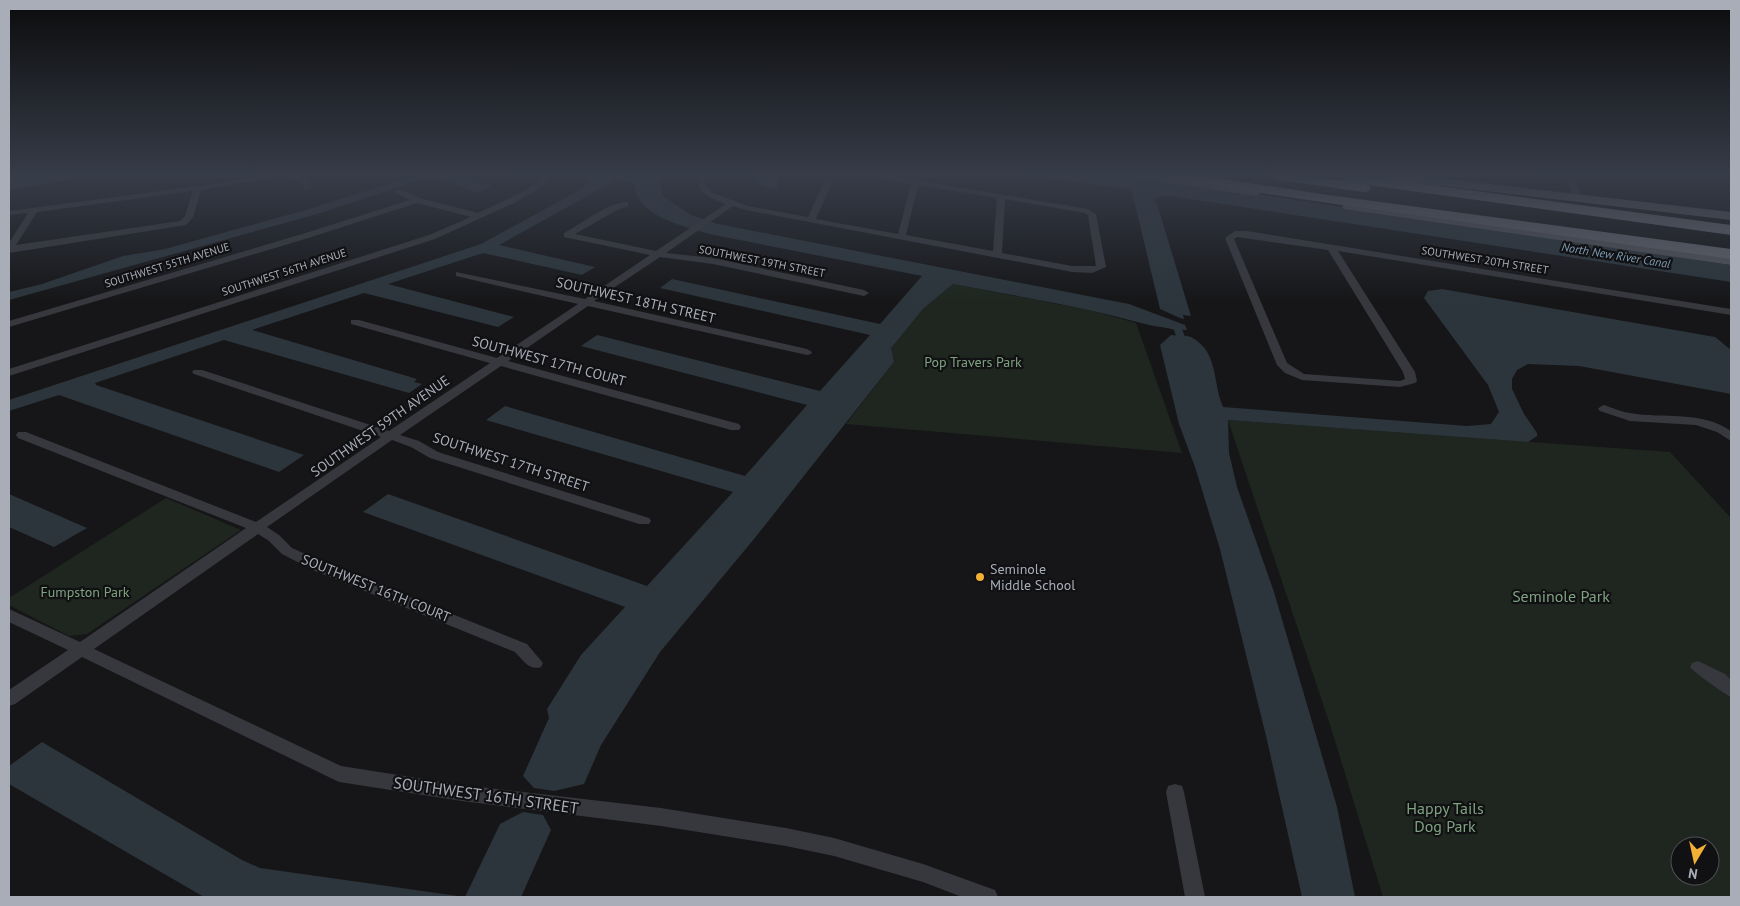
<svg xmlns="http://www.w3.org/2000/svg" width="1740" height="906" font-family="'PT Sans',sans-serif">
<style>
.green{fill:#1e261f;fill-rule:evenodd}
.water{fill:#2c353c}
.lines{fill:none;stroke-linecap:round;stroke-linejoin:round}
.canal{fill:#2c353c;fill-rule:evenodd}
.street{fill:#37383d;fill-rule:evenodd}
.primary{fill:#53555c;fill-rule:evenodd}
.highway{fill:#63666e;fill-rule:evenodd}
.poi-dot{fill:#f2b134;stroke:#111113;stroke-width:2}
.labels{text-anchor:middle;dominant-baseline:central;stroke-width:4.5;stroke-linejoin:round;paint-order:stroke}
.far-street-label{font-size:11px;fill:#a8adb8;stroke:#111113}
.far-water-label{font-size:12px;font-style:italic;fill:#7f9bb3;stroke:#111113}
.street-label{font-size:14px;fill:#a8adb8;stroke:#111113}
.park-label{font-size:14px;fill:#7fa381;stroke:#111113}
.poi-label{font-size:14px;fill:#a8adb8;stroke:#111113;text-anchor:start}
.near-park-label{font-size:16px;fill:#7fa381;stroke:#111113}
.near-street-label{font-size:16px;fill:#a8adb8;stroke:#111113}
</style>
<rect width="100%" height="100%" fill="#161618"/>
<!-- green -->
<path class="green" d="M953,284L1094,311L1136,323L1182,453L846,424L894,362L890,348L923,309Z
M1228,420L1670,452L1731,518V897H1383L1331,728ZM1680,846H1710V876H1680Z
M166,498L241,530L87,634L69,636L9,605V598Z"/>
<!-- water -->
<path class="water" d="M9,175H90L48,184L9,190Z
M417,175H469L473,179L493,186L477,193L439,179L426,178L317,214L9,300V292L42,284L123,256L165,249L302,211Z
M589,175H660L659,181L663,196L691,215L718,224L1129,304L1185,325L1187,330C1155,329 1125,318 1093,311C1047,301 1000,293 953,284L923,309L891,348L894,362L754,539L660,652L601,745L584,784L554,791L534,788L523,776L549,718L547,709L581,655L625,607L363,512L388,494L647,586L733,492L486,420L505,406L745,476L807,405L581,346L597,335L820,391L870,335L660,288L672,279L880,324L922,276L709,234C689,228 651,219 639,199C636,195 635,188 634,184L616,180L499,245L595,267L582,275L483,253L388,284L514,317L498,327L364,293L252,330L417,379L414,382L422,384L409,393L224,340L95,383L96,385L304,455L279,472L59,395L9,411V400L481,244L580,190L588,182Z
M750,175H768L778,178V190C767,188 756,185 750,175Z
M1026,175H1130L1731,265V282L1171,196L1156,197L1154,202L1157,204L1191,316L1183,315L1184,319L1180,318L1160,309L1132,192L1128,189Z
M1442,289L1715,337L1731,350V394L1579,366L1528,364L1517,370L1512,379V389L1524,414L1537,433V436L1528,442L1228,420L1229,453L1237,487L1274,592L1337,807L1355,897H1302L1267,740L1220,549L1195,467L1179,424L1160,345L1171,335C1177,336 1186,335 1191,337C1219,352 1212,381 1223,407L1467,426L1491,424L1499,412L1488,385L1424,298L1428,291Z
M9,494L87,528L54,547L9,527Z
M42,742L242,860L260,868L465,897L500,824L523,812L543,815L551,830L521,897H204L9,784V766Z"/>
<g class="lines">
<!-- canal -->
<path class="canal" d="M1166,322L1181,326L1190,351L1188,353H1182L1174,330L1161,325Z"/>
<!-- street -->
<path class="street" d="M265,175H281L277,177L201,190L193,217L186,225L9,253V243L28,213L9,215V211L220,183ZM193,191L185,216L180,221L16,245L37,212Z
M286,175H296L310,182L311,188L304,190L303,185Z
M528,175H540L549,179L541,187L514,203L435,239L9,376V369L429,235L471,217L417,203L305,239L9,327V321L299,235L410,200L396,193L395,191L399,189L420,198L478,213L524,191L540,180Z
M696,175H704L705,183L711,192L748,206L808,217L827,175H835L816,219L898,234L911,184L873,177L869,175H886L1088,209L1096,214L1106,267L1092,273L1072,272L746,210L733,206L666,253L713,258L864,290L869,293L864,296L713,264L660,257L594,301L807,349L812,352L811,354L807,355L588,306L508,361L739,424L741,427L739,430H731L501,366L400,435L419,441L438,452L649,518L651,521L649,524H639L430,458L411,447L392,440L267,527L279,535L292,548L325,563L527,644L543,663L541,667C529,671 523,660 515,652L315,571L282,554L269,541L258,534L94,649L341,766L462,785L661,808L786,828L834,838L923,864L995,890L998,897H962L923,882L834,856L786,846L661,826L462,801L339,782L82,657L15,704L9,706V690L68,650L9,622V609L80,642L246,528L18,438L16,435L18,432H26L256,522L381,437L194,374L192,372L194,370H202L389,431L490,363L351,324V320H359L497,358L578,304L456,276V272L585,299L650,255L564,237V233C579,225 612,200 628,202V206L617,210L575,234L656,251L726,204C710,198 698,194 696,175ZM918,185L997,198L993,251L906,235ZM1005,199L1085,213L1088,215L1096,266H1072L1002,253Z
M1565,175H1573L1582,197L1581,199L1574,197Z
M1235,231H1247L1731,309V315L1338,251L1415,372L1417,381L1415,383L1400,387L1302,380L1285,373L1277,365L1225,238ZM1237,237L1328,250L1403,372L1405,379L1400,381L1304,374L1287,363L1234,239Z
M1604,405C1613,408 1621,412 1630,413C1664,419 1701,410 1731,431V441L1717,432L1696,425L1630,421L1600,411L1598,409L1600,407Z
M1698,661L1725,674L1731,680V697C1726,695 1692,671 1690,667L1692,663Z
M1175,784L1182,786L1184,792L1205,897H1185L1166,792L1168,786Z"/>
<!-- primary -->
<path class="primary" d="M1138,175H1167L1256,188L1262,192L1256,196L1144,179Z
M1377,175H1413L1731,212V220L1383,179Z
M1349,202L1731,257V265L1344,209L1342,206Z"/>
<!-- highway -->
<path class="highway" d="M1165,175H1198L1321,194L1731,249V259L1321,202L1172,179Z
M1273,175H1300L1345,181L1342,178L1344,175H1356L1731,225V235L1368,185L1371,188L1369,191L1364,192L1279,180L1274,179Z"/>
</g>
<!-- sky -->
<linearGradient id="sky" x2="0" y2="1"><stop stop-color="#0c0c0d"/><stop offset="0.58" stop-color="#363c48"/><stop offset="1" stop-color="#363c48" stop-opacity="0"/></linearGradient>
<rect width="1740" height="302" fill="url(#sky)"/>
<!-- markers -->
<circle class="poi-dot" cx="980" cy="577" r="5"/>
<g class="labels">
<!-- far-street labels -->
<g class="far-street-label">
<text transform="translate(1485 260) rotate(9)">SOUTHWEST 20TH STREET</text>
<text transform="translate(762 261) rotate(11)">SOUTHWEST 19TH STREET</text>
<text transform="translate(167 265) rotate(-17)">SOUTHWEST 55TH AVENUE</text>
<text transform="translate(284 272) rotate(-18)">SOUTHWEST 56TH AVENUE</text>
</g>
<!-- far-water labels -->
<g class="far-water-label">
<text transform="translate(1616 255) rotate(9)">North New River Canal</text>
</g>
<!-- street labels -->
<g class="street-label">
<text transform="translate(636 300) rotate(13)">SOUTHWEST 18TH STREET</text>
<text transform="translate(549 361) rotate(15)">SOUTHWEST 17TH COURT</text>
<text transform="translate(380 426) rotate(-35)">SOUTHWEST 59TH AVENUE</text>
<text transform="translate(511 462) rotate(18)">SOUTHWEST 17TH STREET</text>
<text transform="translate(376 588) rotate(22)">SOUTHWEST 16TH COURT</text>
</g>
<!-- park labels -->
<g class="park-label">
<text x="973" y="362">Pop Travers Park</text>
<text x="85" y="592">Fumpston Park</text>
</g>
<!-- poi labels -->
<g class="poi-label">
<text x="990" y="569">Seminole<tspan x="990" dy="16">Middle School</tspan></text>
</g>
<!-- near-park labels -->
<g class="near-park-label">
<text x="1561" y="596">Seminole Park</text>
<text x="1445" y="808">Happy Tails<tspan x="1445" dy="18">Dog Park</tspan></text>
</g>
<!-- near-street labels -->
<g class="near-street-label">
<text transform="translate(486 795) rotate(8)">SOUTHWEST 16TH STREET</text>
</g>
</g>
<!-- border -->
<rect width="1740" height="906" fill="none" stroke="#a8adb8" stroke-width="20"/>
<!-- north arrow -->
<g transform="translate(1695 861) rotate(189)"><circle r="24" fill="#111113" stroke="#4d4f55"/>
<path d="M0-4L9 19L0 12L-9 19Z" fill="#f2b134"/>
<text y="-8" font-size="14" font-weight="bold" text-anchor="middle" fill="#a8adb8">N</text>
</g>
</svg>
